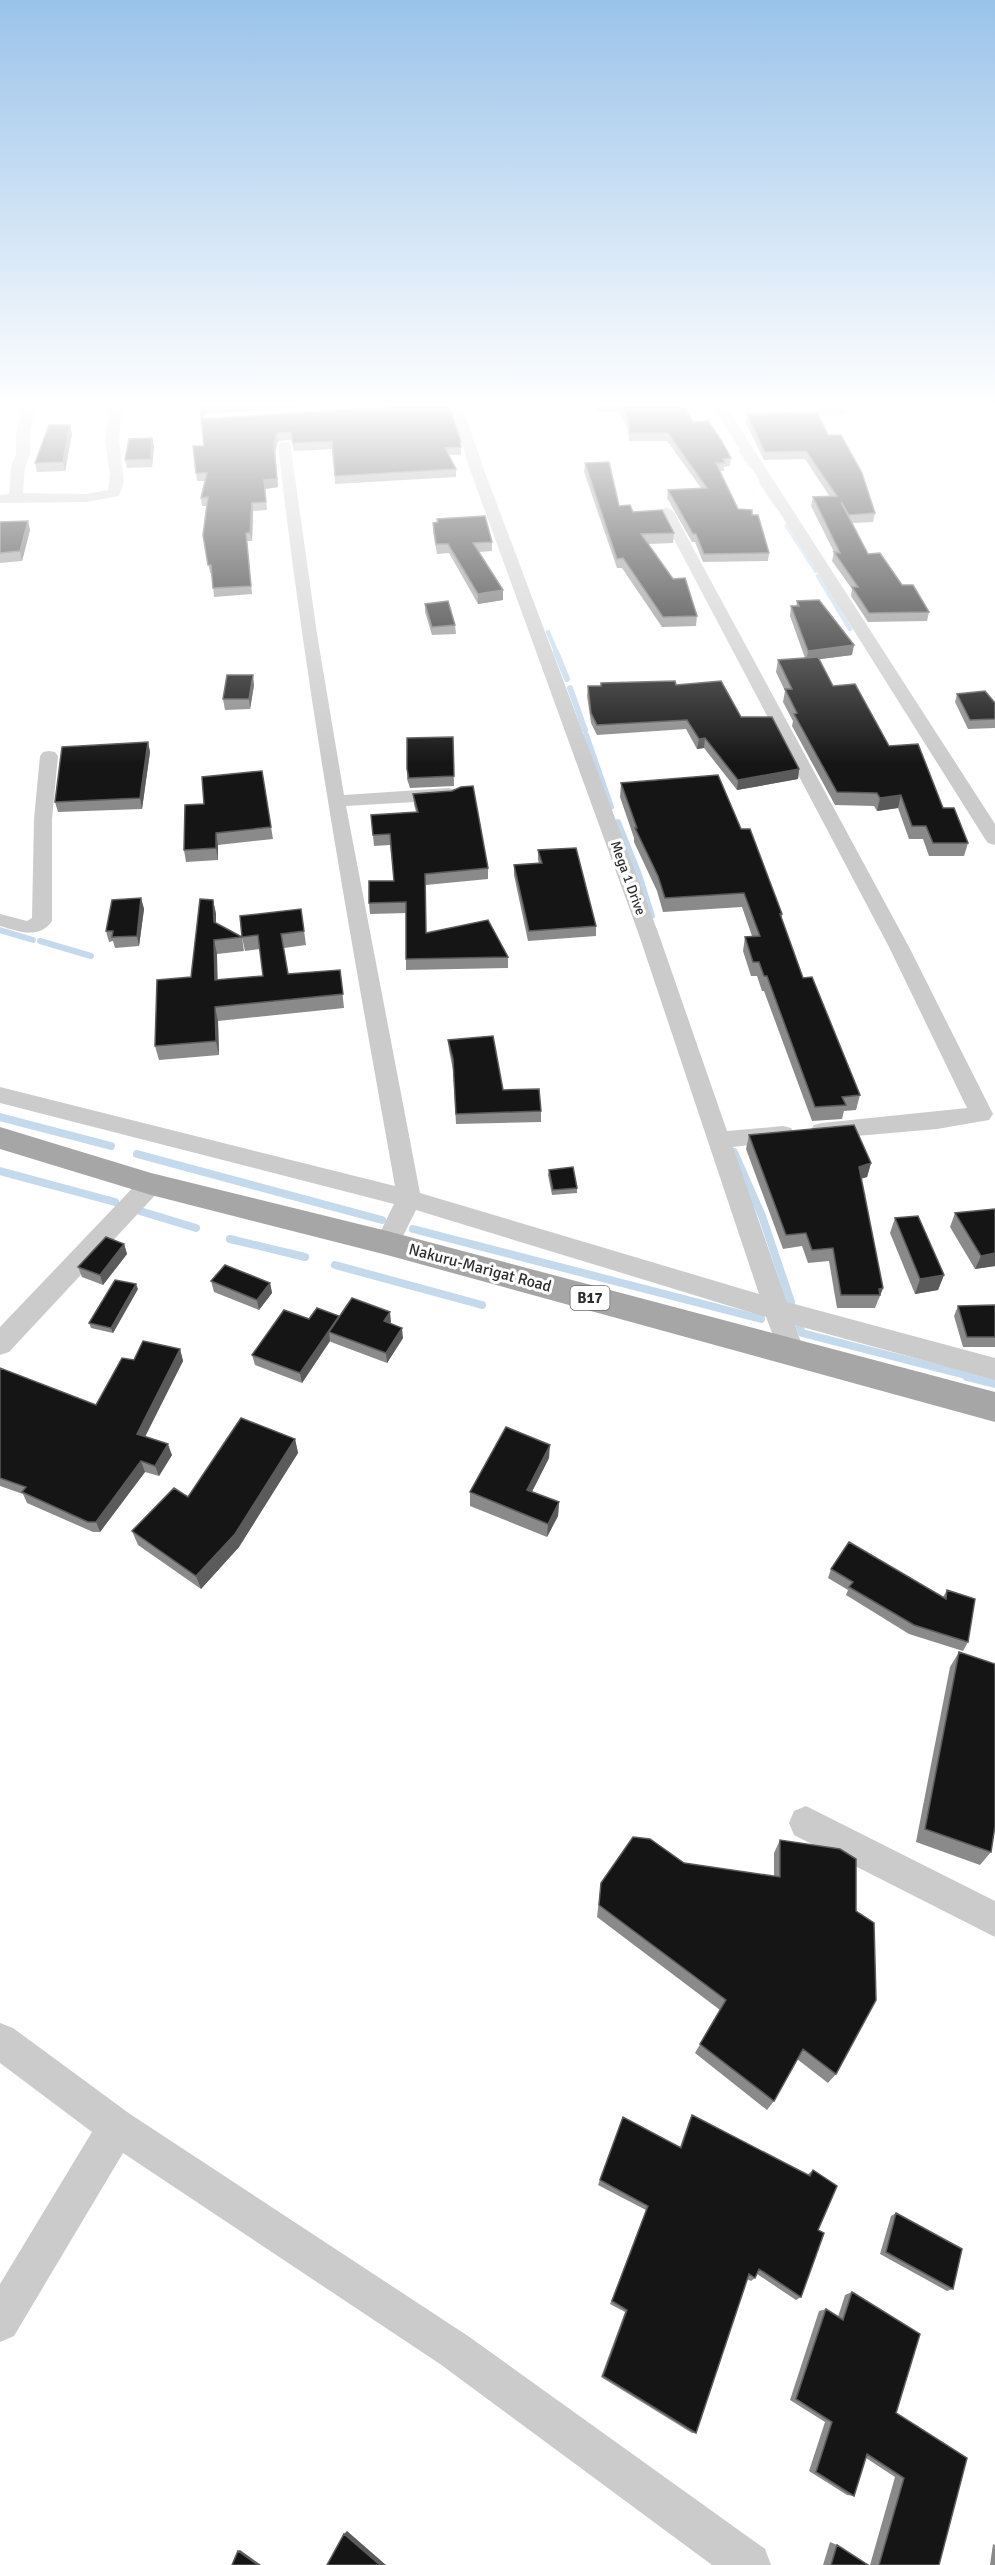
<svg xmlns="http://www.w3.org/2000/svg" width="995" height="2565" font-family="Signika,sans-serif">
<style>
.lines{fill:none;stroke-linecap:round;stroke-linejoin:round}
.stream-far3{stroke:#c5d9ed;stroke-width:4.5}
.stream-far2{stroke:#c5d9ed;stroke-width:6}
.stream-far1{stroke:#c5d9ed;stroke-width:8}
.stream{stroke:#c5d9ed;stroke-width:10}
.minor{fill:#cbcbcb;fill-rule:evenodd}
.major{fill:#a6a6a6;fill-rule:evenodd}
.wall{fill:#8a8a8a}
.shaded-wall{fill:#5b5b5b}
.building{fill:#151515;stroke:#5b5b5b;stroke-width:1.5}
.labels{text-anchor:middle;dominant-baseline:central;stroke-width:6;stroke-linejoin:round;paint-order:stroke}
.far-street-label{font-size:14px;fill:#2e2e2e;stroke:#fff}
.shield{fill:#fff;stroke:#6d6d6d;stroke-width:1.5}
.shield-label{font-size:15px;font-weight:bold;fill:#2e2e2e}
.street-label{font-size:16px;fill:#2e2e2e;stroke:#fff}
</style>
<rect width="100%" height="100%" fill="#fff"/>
<g class="lines">
<!-- stream-far3 -->
<path class="stream-far3" d="M741,451L751,466
M761,482L777,506
M787,526L816,571
M818,576L850,629
M548,632L557,654"/>
<!-- stream-far2 -->
<path class="stream-far2" d="M556,652L567,679
M570,688L585,730
M586,735L611,807
M618,822L638,872L652,916
M0,930L33,940
M40,941L91,956"/>
<!-- stream-far1 -->
<path class="stream-far1" d="M0,1117L111,1146
M734,1152L762,1216L791,1302
M137,1154L382,1220
M0,1171L115,1202
M140,1211L196,1228
M413,1229L761,1319
M230,1239L305,1257
M335,1265L482,1305
M797,1319L802,1333L973,1377"/>
<!-- stream -->
<path class="stream" d="M967,1376L995,1383"/>
<!-- minor -->
<path class="minor" d="M23,405H35L30,435V454L25,467L23,493L86,494L108,490L110,475L105,440L110,405H122L119,440L124,481L119,496L86,502L0,503V495L9,494L11,467L16,454V435Z
M450,405H462L483,467L659,935L727,1131L783,1126L791,1128L795,1134L791,1140L733,1147L787,1302L995,1358V1380L795,1325L805,1354L801,1362L792,1365L783,1362L766,1317L416,1210L396,1250L387,1252L378,1250L375,1243L394,1204L0,1103V1087L395,1186C351,940 306,694 278,445L280,442H290L317,634L344,795L449,788L456,790L458,794L456,798L449,800L346,806L420,1193L759,1294L639,935L469,467Z
M712,405H725L995,824V845L988,843L985,839Z
M840,407L846,411L845,414L784,419L778,415L784,411Z
M666,507L673,511L909,947L993,1114L989,1120L937,1129L822,1139L814,1137L810,1131L814,1125L822,1123L967,1108L889,947L659,511Z
M49,751L55,752L58,756L52,819V921C39,940 18,931 0,926V914L27,921L32,918L34,819L40,756L43,752Z
M151,1175L160,1178L163,1184L160,1190L9,1352L0,1355V1327L142,1178Z
M806,1806L995,1901V1937L794,1835L789,1823L794,1811Z
M0,2023L13,2028L130,2114L468,2336L765,2549L771,2565H712L440,2364L123,2153L14,2336L0,2342V2284L92,2132L0,2063Z"/>
<!-- major -->
<path class="major" d="M0,1127L151,1173L387,1231L995,1392V1422L387,1255L151,1195L0,1149Z"/>
</g>
<!-- wall -->
<path class="wall" d="M0,405H14L13,407H0Z
M200,405H341L206,414L201,416L205,419L461,442V455H449L456,469V477L335,484L333,449L294,451L291,440L278,441L275,452L278,487L265,489L267,510L253,511L252,541H247L252,594L214,597L212,573H210L203,535L207,506H202L201,498L205,481H197L196,473L204,446Z
M546,405H684L693,422L731,458L730,466L724,467V471H719L738,509L752,515L769,553L768,561L703,562L695,542H692L667,498L668,490L701,488L667,441H629L627,427L618,411L597,412L595,406L546,408Z
M747,414L828,435L875,513L873,522L852,523L868,554L902,585L929,612L927,621L868,622L851,596L852,589L832,561L834,552L811,506L813,497H830L805,459L764,460L746,423Z
M70,425L72,434L65,471L37,472L35,463Z
M152,438L154,446L152,467L127,468L125,460Z
M585,463L619,506L633,512L674,533L673,543L648,544L697,616L696,626L662,627L622,568H617L584,472Z
M437,519L492,542V551L479,552L503,600L478,604L449,553L437,554L433,532V523L437,522Z
M0,522L30,530L22,561L0,563Z
M797,601L852,655L819,659L833,686L889,746L943,808L968,843L964,856H929L923,839H909L898,808L877,811L874,806L835,805L792,726L793,721L783,702L785,691L776,672L778,660L805,658L790,616L791,606H796Z
M425,604L455,625L456,634L432,635L425,612Z
M601,683L676,685L741,717L799,769L798,779L737,790L704,748L697,749L686,729L597,735L591,723L587,696L588,686H601Z
M254,685L250,709L225,710L223,699Z
M957,694L995,703V728L968,729L955,702Z
M453,737L454,786L410,788L407,779V769Z
M148,742L150,752L142,809L58,812L55,802Z
M262,771L273,839L218,845V860L186,862L184,850L204,804Z
M621,783L741,829L782,914V919L803,978L860,1095L856,1110L844,1111L842,1119L812,1121L764,991H762L757,976H751L743,951L745,937L752,936L742,907L663,912L657,891L634,842V838L620,797Z
M413,794L488,868V879L426,885V933L508,957V968L406,970V913L370,914L369,903L394,881L390,845L374,846L371,815L416,812L414,804Z
M538,850L596,926V936L528,941L514,875V865L539,863L538,860Z
M141,898L144,909L139,946L115,948L113,941L109,942L106,931Z
M213,900L216,914V923L242,937L244,951L217,954V980L263,976L260,949L245,951L242,937L301,909L306,945L284,948L288,974L340,970L344,1008L218,1021L219,1055L159,1060L155,1046L191,977Z
M448,1040L503,1090L541,1111V1122L456,1124L453,1070L449,1050Z
M749,1135L871,1163L867,1177L861,1179L883,1288L875,1308H837L829,1261L808,1263L802,1246L783,1249L746,1149Z
M549,1170L577,1188V1193L552,1195L548,1175Z
M955,1213L995,1266L975,1269L950,1227Z
M895,1218L944,1275L938,1290L915,1294L890,1233Z
M124,1244L127,1254L103,1285L82,1277L78,1267Z
M211,1281L270,1283L272,1293L259,1310L214,1292Z
M138,1289L113,1333L91,1328L89,1323Z
M995,1305V1347H963L954,1316L958,1306Z
M339,1316V1317L391,1322L390,1323L403,1338L387,1363L331,1342L330,1341L302,1383L255,1365L252,1355L309,1319Z
M180,1349L183,1361L145,1436L172,1455L159,1476L145,1472L100,1532H93L27,1503L23,1494L0,1486V1368L96,1405L134,1360Z
M295,1439L298,1453L239,1547L201,1589L138,1545L132,1531L188,1497Z
M549,1458L532,1492L559,1502L558,1516L547,1537L470,1506V1492Z
M831,1569L943,1597L947,1590L968,1642L963,1651L909,1634L846,1595L848,1590L828,1578Z
M959,1652L991,1852L980,1865L916,1842L950,1667Z
M780,1840L836,2074L828,2083L797,2059L774,2101L767,2110L695,2053L720,2010L597,1917L601,1883L684,1863L774,1876V1853Z
M692,2115L807,2175L813,2170L818,2230L801,2297L796,2300L757,2274L755,2278L751,2281L747,2279L696,2433H692L601,2377L625,2312L610,2304L646,2210L598,2185L623,2117L680,2147L689,2121Z
M896,2213L953,2289L947,2291L880,2254L891,2216Z
M852,2292L896,2413L939,2565H870L895,2477L866,2458L854,2496L847,2495L809,2471L825,2422L790,2400L819,2311L826,2309L838,2317L845,2295Z
M830,2542L837,2545L868,2565H823Z
M993,2544L995,2545V2565H990Z"/>
<!-- shaded-wall -->
<path class="shaded-wall" d="M205,407L206,414L201,417L200,409Z
M70,425L72,434L65,471L63,462Z
M277,433L278,441L275,452L278,487L265,489L264,480Z
M152,438L154,446L152,467L151,459Z
M252,503L253,511L252,541L250,533Z
M28,521L30,530L22,561L20,551Z
M503,590V600L478,604V594Z
M854,645L852,655L806,661L808,651Z
M253,675L254,685L250,709L249,699Z
M705,738L704,748L697,749L699,739Z
M148,742L150,752L142,809L140,798Z
M799,769L798,779L737,790L738,780Z
M901,795L898,808L877,811L880,798Z
M216,833L218,845V860L216,848Z
M141,898L144,909L139,946L137,936Z
M213,900L216,914V936L214,922Z
M214,940L217,954L218,994L215,980Z
M215,1007L218,1021L219,1055L216,1041Z
M871,1163L867,1177L855,1180L859,1167Z
M124,1244L127,1254L103,1285L100,1275Z
M995,1253V1266L975,1269L981,1256Z
M944,1275L938,1290L915,1294L920,1279Z
M270,1283L272,1293L259,1310L257,1300Z
M136,1284L138,1289L113,1333L111,1328Z
M883,1288L878,1301L880,1295L879,1289Z
M390,1312L391,1322L385,1331L384,1321Z
M339,1316L340,1326L329,1332L330,1341L302,1383L300,1373Z
M402,1328L403,1338L387,1363L386,1353Z
M180,1349L183,1361L141,1445L137,1434Z
M295,1439L298,1453L239,1547L201,1589L196,1576Z
M168,1444L172,1455L159,1476L155,1466Z
M550,1445L549,1458L526,1503L527,1490Z
M141,1461L145,1472L100,1532L96,1522Z
M559,1502L558,1516L547,1537L548,1524Z
M347,2531L386,2565H380L344,2534Z
M240,2550L261,2565H258L238,2551Z"/>
<!-- building -->
<path class="building" d="M200,405H228L205,407L200,409Z
M410,405H449L461,442H460L461,447L445,448L456,469L335,476L332,441L293,443L291,432L277,433L274,444L277,479L264,480L266,502L252,503L250,533H246L251,586L213,588L211,565H208L203,535L208,497L201,498L207,473H196L193,446H204L201,416L205,419Z
M620,405H684L693,422L708,421L721,440L731,458L723,459L725,463H716L738,509L752,510V515H758L769,553L704,554L696,534H693L668,490L707,488L668,433H630L628,419Z
M817,412L828,435H841L862,473L875,513L849,515L841,502L868,554L880,553L902,585H913L929,612L869,613L852,587H858L834,552L840,553L813,497L837,496L806,451L765,452L747,414Z
M49,425H70L63,462L35,463Z
M152,438L151,459L125,460L129,439Z
M609,462L619,506L630,505L633,512L662,510L674,533L641,534L673,579L685,578L697,616L663,617L623,558L617,559L585,463Z
M485,516L492,542L473,543L503,590L478,594L448,544H436L433,523L438,522L437,519Z
M28,521L20,551L0,553V522Z
M819,600L854,645L808,651L791,606H799L797,601Z
M448,601L455,625L432,627L425,604Z
M818,657L833,686L855,684L889,746L918,744L943,808H954L968,843H933L926,826H912L901,795L880,798L877,793L837,792L794,714L797,713L785,689H792L778,660Z
M227,675H253L249,699H223Z
M675,681L676,685L721,681L741,717H772L799,769L738,780L705,738L699,739L687,720L597,725L591,713L588,686H601V683Z
M985,691L995,703V719L970,720L957,694Z
M453,737L454,776L409,778L407,769V738Z
M148,742L140,798L55,802L62,747Z
M262,771L271,827L216,833V848L184,850L185,805L204,804L202,777Z
M718,775L741,829H750L782,914H780L803,978L812,977L860,1095L842,1097L846,1105L815,1107L767,976H764L759,962H753L745,937L760,936L744,893L665,898L658,876L635,828H637L621,783Z
M473,786L488,868L425,874L426,933L488,920L508,957L406,959V902L369,903V881H394L390,834L373,835L371,815L418,812L413,794L452,791L461,787Z
M576,848L596,926L529,931L514,865L542,863L538,850Z
M141,898L137,936L112,937L113,931H106L112,900Z
M200,899L213,900L214,922L242,937L214,940L215,980L263,976L258,935L242,937L240,916L301,909L304,931L281,934L288,974L340,970L343,994L215,1007L216,1041L155,1046L157,980L191,977Z
M493,1036L503,1090L539,1089L541,1111L456,1114L453,1059L448,1040Z
M854,1125L871,1163L859,1167L883,1288L879,1289L880,1295H841L833,1248L812,1250L806,1233L786,1235L749,1135Z
M573,1167L577,1188L553,1190L549,1170Z
M995,1209V1253L981,1256L955,1213Z
M918,1216L944,1275L920,1279L895,1218Z
M106,1237L124,1244L100,1275L78,1267Z
M225,1265L270,1283L257,1300L211,1281Z
M115,1280L136,1284L111,1328L89,1323Z
M352,1298L390,1312L384,1321L402,1328L386,1353L329,1332Z
M995,1305V1337H967L958,1306Z
M317,1308L339,1316L300,1373L252,1355L284,1310L309,1319Z
M143,1341L180,1349L137,1434L168,1444L155,1466L141,1461L96,1522H88L22,1492L26,1487L0,1478V1368L96,1405L122,1358L134,1360Z
M241,1418L295,1439L235,1534L196,1576L132,1531L174,1488L188,1497Z
M506,1427L550,1445L527,1490L559,1502L548,1524L470,1492Z
M849,1542L946,1599L947,1590L975,1599L968,1642L914,1625L849,1587L853,1582L831,1569Z
M959,1652L995,1664V1826L991,1852L925,1829Z
M633,1837L650,1839L684,1863L780,1877V1840L840,1849L856,1859V1911L874,1923L876,2000L836,2074L803,2049L774,2101L700,2044L726,2000L599,1905L601,1883Z
M692,2115L810,2176L813,2170L837,2186L818,2230L824,2233L801,2297L759,2269L755,2278L749,2274L696,2433L603,2376L627,2310L612,2301L648,2206L600,2180L623,2117L681,2148Z
M896,2213L962,2249L953,2289L886,2252Z
M852,2292L920,2334L896,2413L967,2458L939,2565H879L904,2478L867,2454L854,2496L816,2472L832,2422L796,2399L826,2309L843,2320Z
M344,2534L380,2565H327Z
M837,2545L868,2565H831Z
M238,2551L258,2565H232Z"/>
<!-- sky -->
<linearGradient id="sky" x2="0" y2="1"><stop stop-color="#9ac3ea"/><stop offset="0.53" stop-color="#fff"/><stop offset="1" stop-color="#fff" stop-opacity="0"/></linearGradient>
<rect width="995" height="764" fill="url(#sky)"/>
<g class="labels">
<!-- far-street labels -->
<g class="far-street-label">
<text transform="translate(628 878) rotate(70)">Mega 1 Drive</text>
</g>
<!-- shield labels -->
<rect class="shield" x="570.5" y="1286" width="39" height="24" rx="4.5"/>
<g class="shield-label">
<text x="590" y="1298">B17</text>
</g>
<!-- street labels -->
<g class="street-label">
<text transform="translate(480 1268) rotate(15)">Nakuru-Marigat Road</text>
</g>
</g>
</svg>
